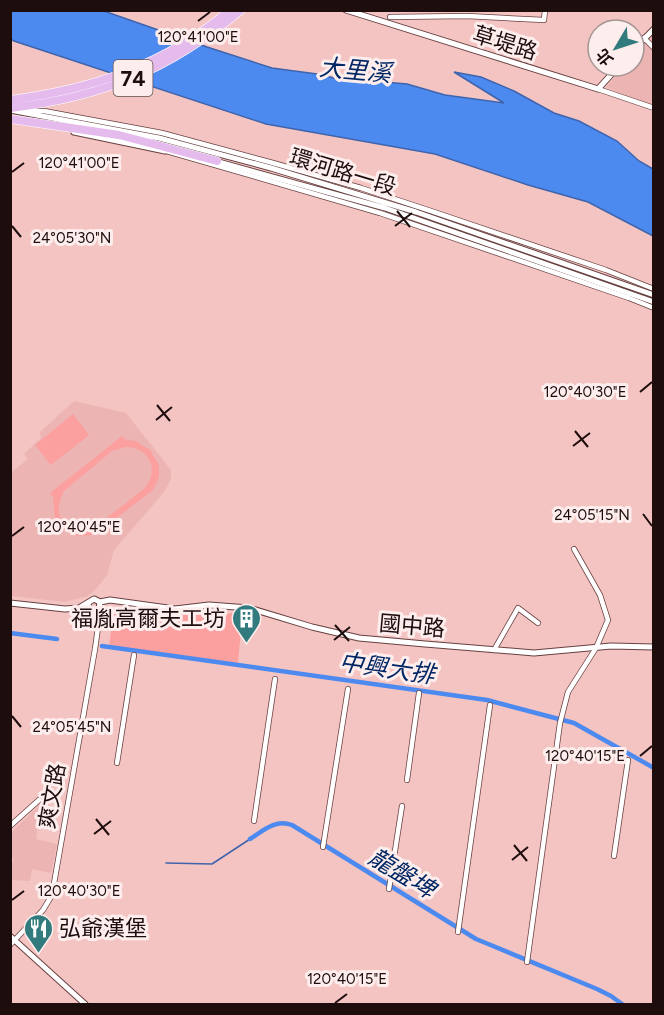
<svg xmlns="http://www.w3.org/2000/svg" width="664" height="1015" font-family="Figtree,'Noto Sans TC',sans-serif">
<style>
.built{fill:#ecb4b3}
.green{fill:#fca09f;fill-rule:evenodd}
.water{fill:#4d8af0;stroke:#3f64ac;stroke-width:1.5}
.lines{fill:none;stroke-linecap:round;stroke-linejoin:round}
.stream{stroke:#3f64ac;stroke-width:1.5}
.canal{stroke:#4d8af0;stroke-width:4.5}
.minor-casing{stroke:#684040;stroke-width:6}
.tertiary-casing{stroke:#684040;stroke-width:7}
.trunk-casing{stroke:#fff;stroke-width:9}
.minor{stroke:#fff;stroke-width:4.5}
.tertiary{stroke:#fff;stroke-width:5}
.trunk{stroke:#e4bbec;stroke-width:8}
.ticks{fill:none;stroke:#1d0d0d;stroke-width:2}
.labels{text-anchor:middle;dominant-baseline:central;stroke-width:6;stroke-linejoin:round;paint-order:stroke}
.shield{fill:#fdeeed;stroke:#605050;stroke-width:1.5}
.shield-label{font-size:21px;font-weight:bold;fill:#1d0d0d}
.street-label{font-size:22px;fill:#1d0d0d;stroke:#fdeeed}
.poi-label{font-size:22px;fill:#1d0d0d;stroke:#fdeeed;text-anchor:end}
.water-label{font-size:24px;font-style:italic;fill:#012664;stroke:#fdeeed}
.ticks-label{font-size:15px;text-anchor:middle;fill:#1d0d0d;stroke:#fdeeed;stroke-width:6;stroke-linejoin:round;paint-order:stroke}
</style>
<rect width="100%" height="100%" fill="#f4c4c2"/>
<!-- built -->
<path class="built" d="M653,35V106L606,87L625,66H634V56Z
M74,401L126,413L171,470V479L164,492L114,550L107,575L96,589L88,596L65,602L11,596V473L28,459L24,454L41,438L40,432Z
M41,803L36,839L57,844L51,873L32,869L30,881L11,880V864L14,859L11,856V833Z"/>
<!-- green -->
<path class="green" d="M73,414L89,435L51,465L35,445Z
M122,436L126,440L136,441L150,450L159,465V477L153,490L97,533C80,539 64,535 55,520L53,497L50,493ZM125,447C149,447 160,469 145,488C133,496 98,528 86,529C78,530 70,527 64,522C55,513 59,501 64,491L112,451Z
M114,608L173,615L236,613L242,619L238,663L109,647Z"/>
<!-- water -->
<path class="water" d="M11,11H104L207,47L272,68L317,74L347,81H372L407,84L445,95L504,103L454,72L481,77L514,91L554,113L579,121L617,141L639,161L653,169V236L588,202L528,185L435,154L266,124L14,41L11,39Z"/>
<g class="lines">
<!-- stream -->
<path class="stream" d="M166,863L212,864L250,839"/>
<!-- canal -->
<path class="canal" d="M10,633L57,639
M102,646L487,700L574,723L654,768
M250,839C264,830 275,819 292,825L476,939L597,989L611,996L622,1004"/>
<defs>
<path id="minor" d="M390,17L467,16L544,20L545,10
M644,38L654,48
M598,89L654,108
M23,111H44L162,133L273,163L361,188L431,211L606,270L654,289
M163,150L380,213L629,298L654,308
M494,650L518,608L538,623
M117,763L134,655
M407,780L419,693
M254,821L275,679
M10,826L39,800
M323,847L348,689
M614,856L628,760
M389,889L402,806
M458,932L490,705
M10,945L43,910L52,895L95,649L100,613L99,609
M527,962L560,723L568,692L596,648L608,620L600,595L574,549"/>
<path id="tertiary" d="M346,10L598,89L619,66
M634,49L654,29
M10,110L159,138L271,168L416,212L654,295
M74,132L165,151
M215,161L385,208L654,302
M10,603L65,609L79,608L94,599L100,602L110,600L175,609L209,605L249,608L312,627L359,638L425,644L534,653L611,646L654,647
M88,604L90,610L94,611L99,609L100,602
M10,936L85,1004"/>
<path id="trunk" d="M10,100C93,89 165,65 230,10
M10,108C103,97 169,70 241,10
M10,119L119,135L217,161"/>
</defs>
<!-- minor casing -->
<use href="#minor" class="minor-casing"/>
<!-- tertiary casing -->
<use href="#tertiary" class="tertiary-casing"/>
<!-- trunk casing -->
<use href="#trunk" class="trunk-casing"/>
<!-- minor -->
<use href="#minor" class="minor"/>
<!-- tertiary -->
<use href="#tertiary" class="tertiary"/>
<!-- trunk -->
<use href="#trunk" class="trunk"/>
</g>
<!-- ticks -->
<path class="ticks" d="M198,21L210,12M12,172L24,163M397,211L410,227M12,226L21,237M395,226L412,213M640,392L652,382M157,405L170,421M156,420L172,407M575,431L588,447M573,446L590,433M643,514L652,526M12,536L24,527M335,625L349,641M334,640L350,627M12,716L21,727M640,756L652,746M96,819L109,835M94,834L111,821M514,845L527,861M512,860L528,847M12,900L24,891M335,1003L347,994"/>
<!-- icons -->
<defs>
<symbol id="building-pin" viewBox="-11 -11 22 30"><path d="M0 17L-7.5 6A9.5 9.5 0 1 1 7.5 6Z" fill="#317a7e" stroke="#fdeeed"/><path d="M-4-6H4V6H1V3H-1V6H-4ZM-2.5-4.3h1.7v1.8h-1.7ZM.8-4.3h1.7v1.8H.8ZM-2.5-1h1.7V.8h-1.7ZM.8-1h1.7V.8H.8Z" fill="#fff"/></symbol>
<symbol id="restaurant-pin" viewBox="-11 -11 22 30"><path d="M0 17L-7.5 6A9.5 9.5 0 1 1 7.5 6Z" fill="#317a7e" stroke="#fdeeed"/><path d="M-5-6h1v4h1v-4h1v4h1v-4h1v5L-1.5 .5V6h-2V.5L-5-1ZM5-6V6H3V1.5H1.5Q1.5-4 5-6Z" fill="#fff"/></symbol>
</defs>
<g fill-rule="evenodd">
<use href="#building-pin" x="230" y="602" width="33" height="45"/>
<use href="#restaurant-pin" x="22" y="912" width="33" height="45"/>
</g>
<g class="labels">
<!-- shield labels -->
<rect class="shield" x="113.5" y="60" width="39" height="36" rx="4.5"/>
<g class="shield-label">
<text x="133" y="78">74</text>
</g>
<!-- street labels -->
<g class="street-label">
<text transform="translate(505 43) rotate(17)">草堤路</text>
<text transform="translate(343 172) rotate(17)">環河路一段</text>
<text transform="translate(412 626) rotate(5)">國中路</text>
<text transform="translate(52 796) rotate(-80)">爽文路</text>
</g>
<!-- poi labels -->
<g class="poi-label">
<text x="225" y="618">福胤高爾夫工坊</text>
<text x="59" y="928" text-anchor="start">弘爺漢堡</text>
</g>
<!-- water labels -->
<g class="water-label">
<text transform="translate(355 70) rotate(5)">大里溪</text>
<text transform="translate(387 668) rotate(8)">中興大排</text>
<text transform="translate(402 873) rotate(31)">龍盤埤</text>
</g>
</g>
<g class="ticks-label">
<text x="198" y="42">120°41'00"E</text>
<text x="79" y="168">120°41'00"E</text>
<text x="72" y="243">24°05'30"N</text>
<text x="585" y="397">120°40'30"E</text>
<text x="592" y="520">24°05'15"N</text>
<text x="79" y="532">120°40'45"E</text>
<text x="72" y="732">24°05'45"N</text>
<text x="585" y="761">120°40'15"E</text>
<text x="79" y="896">120°40'30"E</text>
<text x="347" y="984">120°40'15"E</text>
</g>
<!-- border -->
<rect width="664" height="1015" fill="none" stroke="#1d0d0d" stroke-width="24"/>
<!-- north arrow -->
<g transform="translate(616 48) rotate(231)"><circle r="28" fill="#fdeeed" stroke="#a39493" stroke-width="1.5"/>
<path d="M0-4.5L10 22L0 15L-10 22Z" fill="#317a7e"/>
<text y="-9" font-size="16" font-weight="bold" text-anchor="middle" fill="#1d0d0d">北</text>
</g>
</svg>
